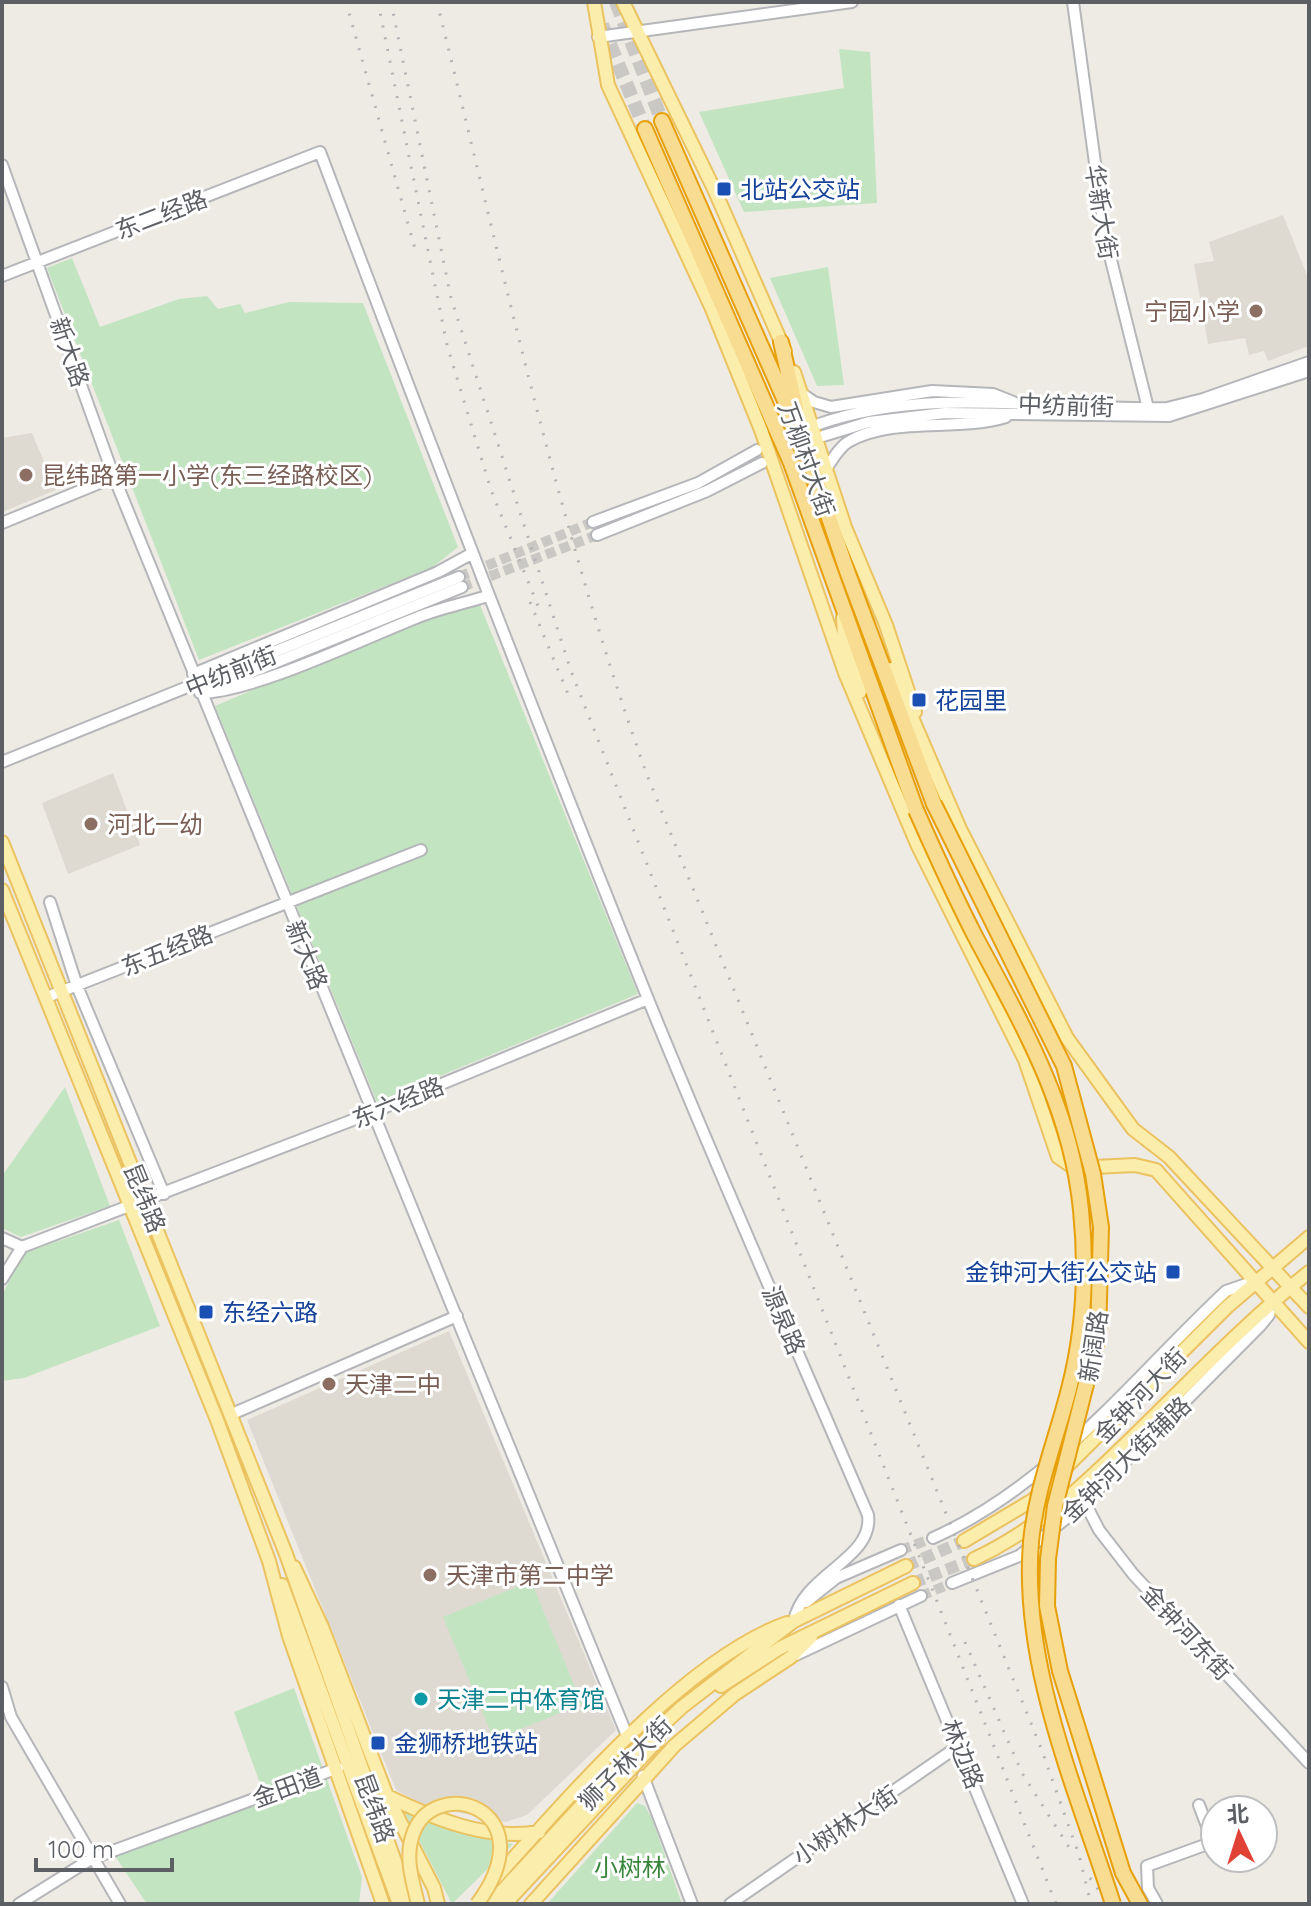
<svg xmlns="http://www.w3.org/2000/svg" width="1311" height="1906" font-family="Quicksand,'Noto Sans SC',sans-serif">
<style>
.education{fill:#dedad2}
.green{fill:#c2e4c1}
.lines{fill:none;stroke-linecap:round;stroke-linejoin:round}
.minor-tunnel{stroke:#cac8c4;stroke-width:10;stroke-dasharray:10 5;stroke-linecap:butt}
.major-tunnel{stroke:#cac8c4;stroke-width:12;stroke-dasharray:12 6;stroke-linecap:butt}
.highway-tunnel{stroke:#cac8c4;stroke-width:14;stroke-dasharray:14 7;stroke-linecap:butt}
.minor-casing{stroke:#b4b6ba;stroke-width:14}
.major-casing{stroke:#ebc260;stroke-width:16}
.highway-casing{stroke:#e79f0a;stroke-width:18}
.minor{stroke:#fff;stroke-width:10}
.major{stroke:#fbedab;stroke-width:12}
.highway{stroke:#f8dc91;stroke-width:14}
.rail{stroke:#b2b3b4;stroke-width:3;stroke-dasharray:2 10;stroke-linecap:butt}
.major-bridge-casing{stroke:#ebc260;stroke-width:16;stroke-linecap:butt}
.highway-bridge-casing{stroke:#e79f0a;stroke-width:18;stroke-linecap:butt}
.major-bridge{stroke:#fbedab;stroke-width:12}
.highway-bridge{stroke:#f8dc91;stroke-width:14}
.transit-dot{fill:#1a4fb4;stroke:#fff;stroke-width:3}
.education-dot{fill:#8d6e63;stroke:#fff;stroke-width:3}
.culture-dot{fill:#0f9aa8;stroke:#fff;stroke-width:3}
.labels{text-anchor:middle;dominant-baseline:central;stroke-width:6;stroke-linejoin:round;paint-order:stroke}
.transit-label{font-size:24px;fill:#164399;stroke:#fff;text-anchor:start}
.street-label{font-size:24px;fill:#5c5f64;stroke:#fff}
.education-label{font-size:24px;fill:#785e54;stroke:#fff;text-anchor:start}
.culture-label{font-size:24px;fill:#0d838f;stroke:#fff;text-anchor:start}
.park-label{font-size:24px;fill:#39853c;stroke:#fff}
</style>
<rect width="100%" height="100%" fill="#eeebe4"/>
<!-- education -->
<path class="education" d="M1283,215L1309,280V346L1268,361L1264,351L1249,355L1245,338L1208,344L1194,264L1214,261L1209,242Z
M32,433L56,490L2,512V438Z
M113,773L140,845L68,874L42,803Z
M449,1331L616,1730L527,1815L506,1822L426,1806L396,1790L247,1420Z"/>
<!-- green -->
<path class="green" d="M839,49L870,52L877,203L744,212L699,112L844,88Z
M72,258L100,327L179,299L207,296L218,309L240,304L245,313L289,302L363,303L458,547L433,567L199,660L47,268Z
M828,267L844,385L817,386L770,278Z
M476,595L638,994L377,1102L215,706Z
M65,1087L110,1206L21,1237L2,1228V1176Z
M119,1220L160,1326L24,1378L2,1381V1295L24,1253Z
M531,1581L582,1704L494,1740L443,1617Z
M294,1688L362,1877L359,1904H147L115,1856L266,1800L234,1712Z
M637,1803L645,1806L652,1819L682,1904H547Z
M404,1811L460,1831L513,1844L452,1904Z"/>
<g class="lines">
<!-- minor-tunnel -->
<path class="minor-tunnel" d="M459,577L593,522
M462,587L597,535
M901,1550L933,1538
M921,1596L952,1583"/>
<!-- major-tunnel -->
<path class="major-tunnel" d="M906,1566L964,1541
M913,1583L974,1559"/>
<!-- highway-tunnel -->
<path class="highway-tunnel" d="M616,2L662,121
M602,25L645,129"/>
<defs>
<path id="minor" d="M1073,2L1105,236L1149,412
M598,37L852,2
M2,165L114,477L628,1738
M2,276L320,152C427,436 535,718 648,999C718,1172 794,1343 868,1515C874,1559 803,1574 794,1621
M801,393L814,402L831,407L932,391L993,394L1013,402
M819,424C931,385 1052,411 1167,408L1203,399L1309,362
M823,436L869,422L945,413L1169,416L1309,371
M825,470C832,461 838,448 848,442C891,416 959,432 1006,417
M593,522L698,483L757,450
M2,523L114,477
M597,535L707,491L762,463
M193,674L438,572L471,554
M217,686L462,587
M200,693C254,692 362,639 416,618C439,608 463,604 487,596
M2,762L459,577
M50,902L77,986L164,1194
M47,997L421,850
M2,1238L22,1247
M2,1279L22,1247L371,1113L648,999
M232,1414L457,1316
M1079,1491L1099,1530L1133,1574L1309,1763
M933,1538C1052,1485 1133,1378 1226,1291L1255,1281
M952,1583L1019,1556L1078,1509L1260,1326L1269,1315L1272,1302
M806,1602L836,1578L901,1550
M899,1605L1023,1904
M796,1655L921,1596
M2,1687L11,1717L120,1904
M643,1776L692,1904
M19,1904L91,1859L338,1768
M730,1904L960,1745
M1157,1904L1148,1888L1147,1866L1213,1842L1199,1805"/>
<path id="major" d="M594,2L608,85L712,309L761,430L845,673L917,844L1025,1060L1058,1157L1074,1168L1135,1165L1156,1170L1309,1342
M623,2L714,189L785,351
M794,372L845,527L886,625L915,712
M843,617L844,637L860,692
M891,669L960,829L1067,1038L1133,1129L1169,1157L1309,1307
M2,842L286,1554L410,1904
M2,890L217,1420L269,1561L289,1636L383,1904
M964,1541L1033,1500L1227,1307L1309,1237
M974,1559C1043,1527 1093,1476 1147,1423C1200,1371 1251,1318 1309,1272
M294,1567L322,1627L387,1796L434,1888L438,1904
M282,1585L399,1904
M721,1686L780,1648L913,1583
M387,1796C433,1818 487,1841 539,1832
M491,1883C566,1801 683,1660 787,1623
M490,1904L614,1770L682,1707L794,1621L906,1566
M505,1904L658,1740
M531,1904L675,1745L735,1694L791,1657L811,1637"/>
<path id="highway" d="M662,121L804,444L847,571L934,804
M645,129L791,463L916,810
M781,342L796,408
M1123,1873L1140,1904"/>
</defs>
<!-- minor casing -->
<use href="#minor" class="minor-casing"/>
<!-- major casing -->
<use href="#major" class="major-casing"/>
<!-- highway casing -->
<use href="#highway" class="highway-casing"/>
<!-- minor -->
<use href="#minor" class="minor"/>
<!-- major -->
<use href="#major" class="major"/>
<!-- highway -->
<use href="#highway" class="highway"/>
<!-- rail -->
<path class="rail" d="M346,2L417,256
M378,2L447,345L491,490L540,611
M391,2L451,298L571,671L1056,1904
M437,2C501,261 557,524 647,775L1041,1748L1079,1855L1091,1904
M530,602L568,694
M965,1642L1022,1773L1072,1852
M1090,1878L1109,1904"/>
<defs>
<path id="major-bridge" d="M418,1904C413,1883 405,1859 412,1837C431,1772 549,1807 477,1904"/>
<path id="highway-bridge" d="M934,804L1064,1066L1093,1174L1101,1227L1098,1337L1055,1506L1048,1559L1047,1606L1060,1671L1123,1873
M916,810C935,853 954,895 975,936C1022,1024 1071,1107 1081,1210C1087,1269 1084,1331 1069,1389C1056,1440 1036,1489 1031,1542C1021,1666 1076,1788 1113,1904"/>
</defs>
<!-- major-bridge casing -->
<use href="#major-bridge" class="major-bridge-casing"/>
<!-- highway-bridge casing -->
<use href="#highway-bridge" class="highway-bridge-casing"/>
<!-- major-bridge -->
<use href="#major-bridge" class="major-bridge"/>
<!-- highway-bridge -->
<use href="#highway-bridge" class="highway-bridge"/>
</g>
<!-- markers -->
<g class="transit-dot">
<rect x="716" y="181" width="16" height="16" rx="4"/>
<rect x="911" y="692" width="16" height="16" rx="4"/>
<rect x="1165" y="1264" width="16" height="16" rx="4"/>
<rect x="198" y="1304" width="16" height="16" rx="4"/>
<rect x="370" y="1735" width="16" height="16" rx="4"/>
</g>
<g class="education-dot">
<circle cx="1256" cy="311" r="8"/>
<circle cx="26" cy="475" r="8"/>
<circle cx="91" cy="824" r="8"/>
<circle cx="329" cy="1384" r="8"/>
<circle cx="430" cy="1575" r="8"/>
</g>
<circle class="culture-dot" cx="421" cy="1699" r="8"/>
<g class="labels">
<!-- transit labels -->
<g class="transit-label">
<text x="740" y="189">北站公交站</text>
<text x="935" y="700">花园里</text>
<text x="1157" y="1272" text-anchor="end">金钟河大街公交站</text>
<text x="222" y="1312">东经六路</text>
<text x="394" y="1743">金狮桥地铁站</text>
</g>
<!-- street labels -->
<g class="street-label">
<text transform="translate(1102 212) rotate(81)">华新大街</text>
<text transform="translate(161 214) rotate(-21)">东二经路</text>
<text transform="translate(70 352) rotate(71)">新大路</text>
<text transform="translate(1066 405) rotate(2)">中纺前街</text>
<text transform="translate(807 459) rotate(70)">万柳村大街</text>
<text transform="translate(231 671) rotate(-22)">中纺前街</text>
<text transform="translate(167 950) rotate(-22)">东五经路</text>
<text transform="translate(307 955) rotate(68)">新大路</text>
<text transform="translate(398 1102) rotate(-22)">东六经路</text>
<text transform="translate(145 1198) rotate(68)">昆纬路</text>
<text transform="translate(784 1320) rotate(67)">源泉路</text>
<text transform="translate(1093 1346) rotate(-81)">新阔路</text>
<text transform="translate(1140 1395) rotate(-46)">金钟河大街</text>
<text transform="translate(1126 1459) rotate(-44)">金钟河大街辅路</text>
<text transform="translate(1187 1632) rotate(47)">金钟河东街</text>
<text transform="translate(963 1754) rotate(68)">林边路</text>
<text transform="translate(625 1763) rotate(-45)">狮子林大街</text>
<text transform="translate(287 1787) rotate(-20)">金田道</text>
<text transform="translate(375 1808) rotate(70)">昆纬路</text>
<text transform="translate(845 1825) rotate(-34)">小树林大街</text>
</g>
<!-- education labels -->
<g class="education-label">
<text x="1240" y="311" text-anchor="end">宁园小学</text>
<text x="42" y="475">昆纬路第一小学(东三经路校区)</text>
<text x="107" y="824">河北一幼</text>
<text x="345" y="1384">天津二中</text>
<text x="446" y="1575">天津市第二中学</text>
</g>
<!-- culture labels -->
<g class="culture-label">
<text x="437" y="1699">天津二中体育馆</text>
</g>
<!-- park labels -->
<g class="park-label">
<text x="630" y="1867">小树林</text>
</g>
</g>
<!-- border -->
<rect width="1311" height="1906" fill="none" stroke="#5c5f64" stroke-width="8"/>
<!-- north arrow -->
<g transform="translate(1239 1834) rotate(356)"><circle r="38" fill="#ffffff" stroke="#bebfc1" stroke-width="2"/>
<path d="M0-6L14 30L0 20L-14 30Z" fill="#e14236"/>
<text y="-12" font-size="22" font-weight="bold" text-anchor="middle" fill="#5c5f64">北</text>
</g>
<!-- scale -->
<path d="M36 1858v12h136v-12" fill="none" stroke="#5c5f64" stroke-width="4"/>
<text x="48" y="1858" font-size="24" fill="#5c5f64" stroke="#ffffff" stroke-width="6" paint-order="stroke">100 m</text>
</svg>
